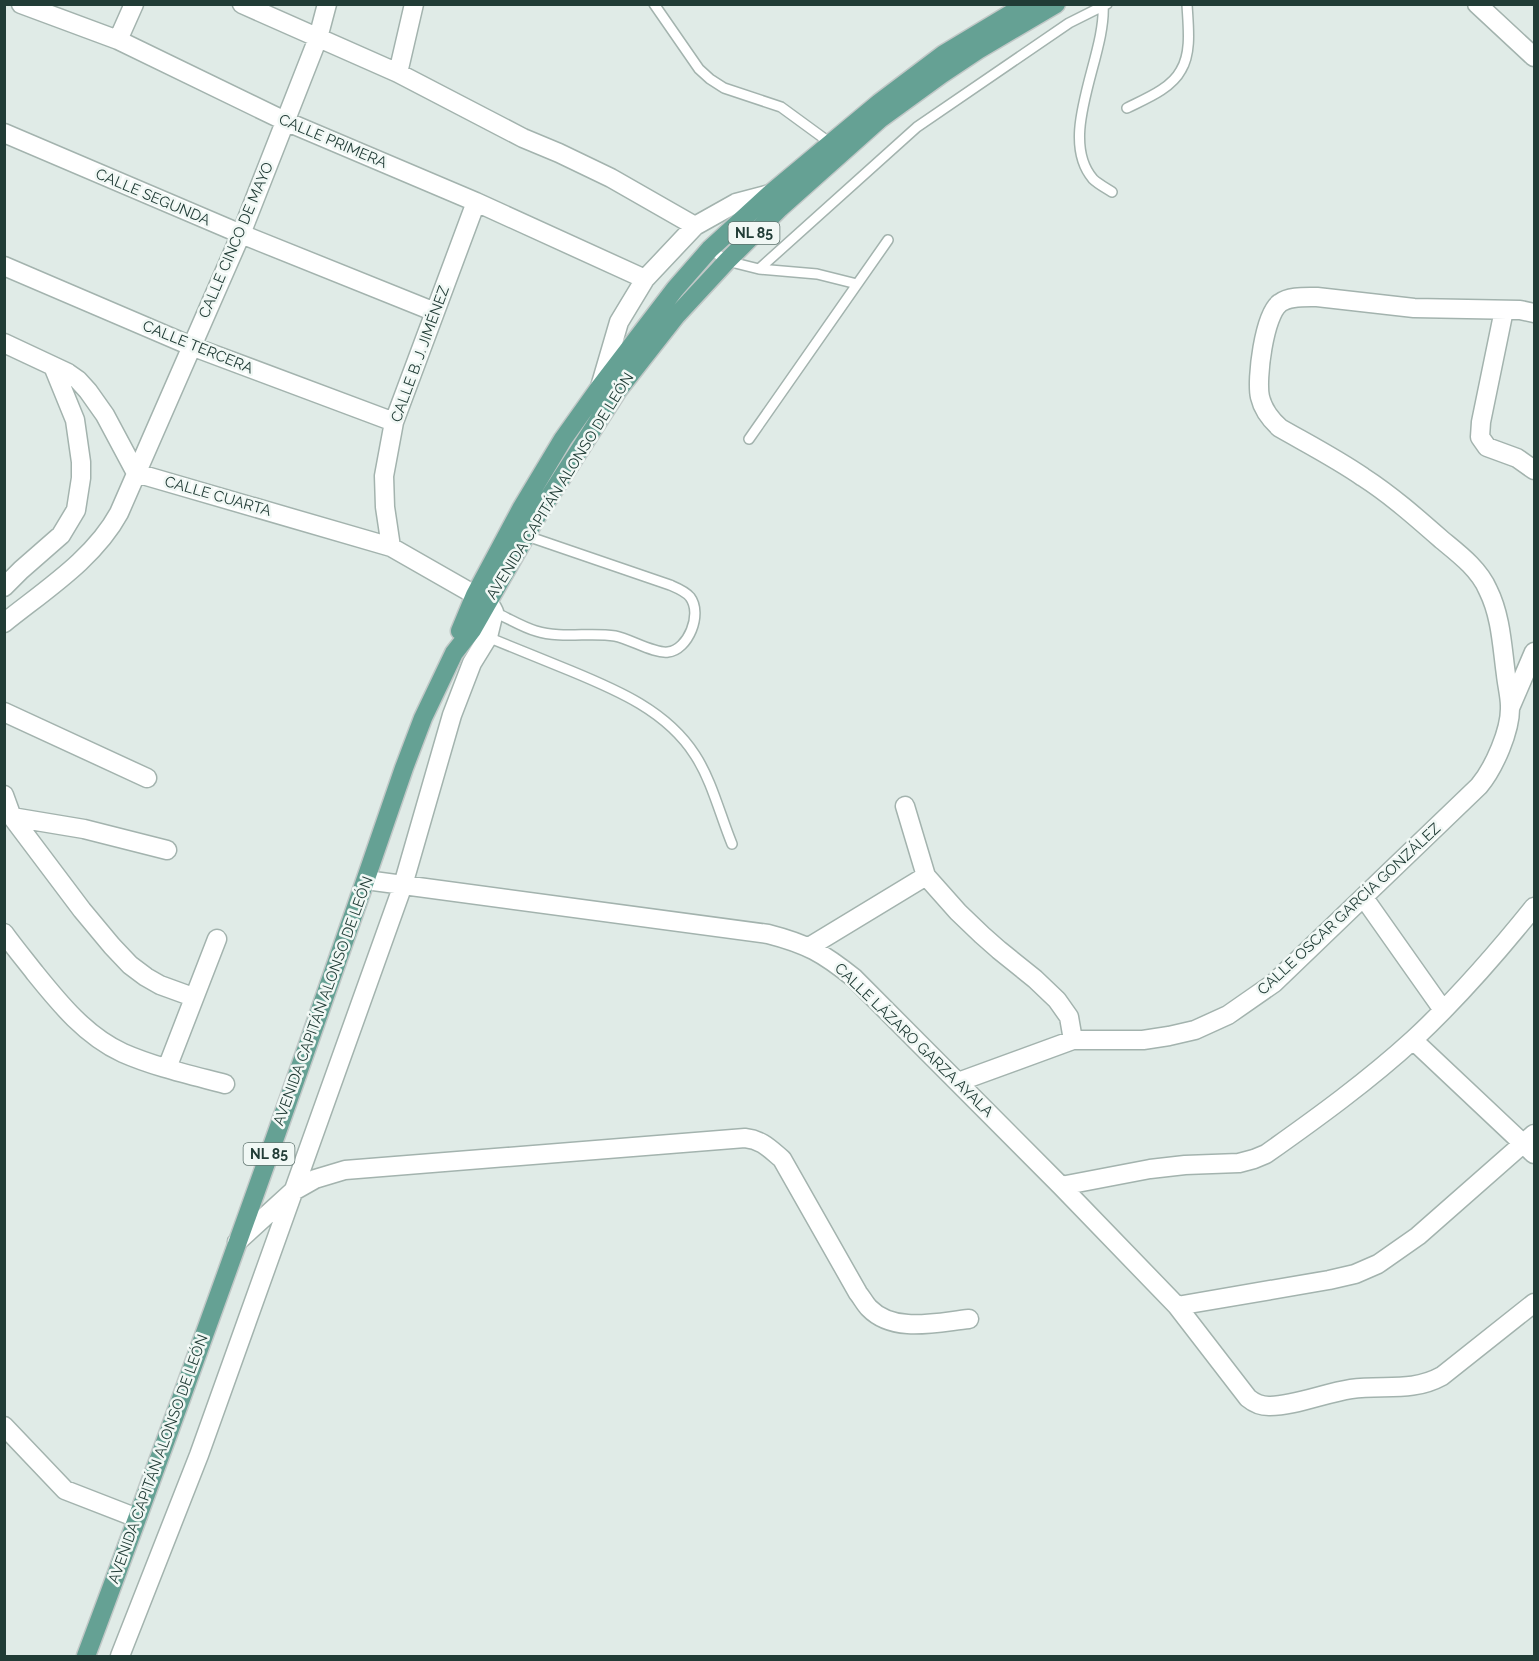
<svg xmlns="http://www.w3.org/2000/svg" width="1539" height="1661" font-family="Raleway,sans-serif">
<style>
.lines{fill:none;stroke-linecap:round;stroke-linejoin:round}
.lane-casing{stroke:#a3b3ae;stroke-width:12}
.street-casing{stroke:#a3b3ae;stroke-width:21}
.primary-casing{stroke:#c1c8c7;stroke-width:21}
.lane{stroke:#fff;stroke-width:9}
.street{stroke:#fff;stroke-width:18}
.primary{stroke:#65a194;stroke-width:18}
.labels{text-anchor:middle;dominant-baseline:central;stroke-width:5;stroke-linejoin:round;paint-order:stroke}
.shield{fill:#f1f8f5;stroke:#5f746f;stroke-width:1.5}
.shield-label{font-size:14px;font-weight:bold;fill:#213c36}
.street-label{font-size:15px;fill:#213c36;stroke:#f1f8f5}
</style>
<rect width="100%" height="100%" fill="#e0ebe7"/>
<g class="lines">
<defs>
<path id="lane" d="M654,4L699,69L710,79L724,88L781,107L833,145
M1103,4C1107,55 1056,136 1093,179C1098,184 1106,188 1112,192
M1127,108C1145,99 1171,89 1181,70C1192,52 1188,25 1187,4
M710,249L727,261L759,269L817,274L857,284
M759,269L917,127L1069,23L1107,4
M749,439L888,240
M494,612C508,618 522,627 536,631C561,639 590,632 615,636C630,639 655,654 668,652C688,650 703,614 690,597C685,591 677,588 670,585L524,535
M485,636C514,648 542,659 571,671C617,690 667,711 695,755C712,781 720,815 732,844"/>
<path id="street" d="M21,4L118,40L285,121L476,202L645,279
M242,4L398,73L523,138L559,153L611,178L695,226
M1477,4L1534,57
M118,40L134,4
M398,73L414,4
M4,133L241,234L435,312
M4,266L191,346L394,422
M1504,310L1481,422L1480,437L1487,447L1517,458L1534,470
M4,343L68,373L78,380L88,391L105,415L136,473L391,547L475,595L492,608L494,612L488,637L472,663L452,715L403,885L199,1455L120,1656
M600,387L619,322L645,279L695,226L736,203L770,194
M391,547L385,507L384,476L394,422L476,202
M4,587L21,570L61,535L76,510L81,478V462L75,420L53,366
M4,623C45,590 94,559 119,513L241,234L318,38L327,4
M1510,708L1534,652
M4,712L147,778
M4,795L12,817L82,910L112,946L130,965L146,977L160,985L193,997
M905,806L926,876L958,912L982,935L999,950L1035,979L1057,1000L1069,1017L1073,1040
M12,817L84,829L167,850
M366,880L768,934C807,944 823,953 854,978L1061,1186L1177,1306L1248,1398C1254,1403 1260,1406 1269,1406C1294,1406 1325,1393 1351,1389C1383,1384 1411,1393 1442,1376L1534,1303
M1364,898L1443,1010
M4,933C14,947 25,960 35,973C60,1004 86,1036 123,1053C155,1067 191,1075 225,1084
M809,947L926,876
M1413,1040L1534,1154
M167,1068L217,939
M958,1082L1073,1040H1143L1169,1036L1195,1030L1228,1015L1274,983L1479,786C1494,768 1511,730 1510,706C1510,696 1507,685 1506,675C1502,646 1501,616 1488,590C1479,569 1459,554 1442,540C1417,518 1391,495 1363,477C1337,459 1308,444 1280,428C1270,419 1263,410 1260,397C1256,380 1264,314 1280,303C1289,296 1305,297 1317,297L1414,308L1520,310L1534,313
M1061,1186L1150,1169L1185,1165L1239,1163L1254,1159L1266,1154C1317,1118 1368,1081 1414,1039C1458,998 1497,953 1534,907
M237,1242L292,1192L315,1179L345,1170L745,1138C762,1140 769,1148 782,1159L858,1293C862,1298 865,1304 869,1308C894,1334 938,1322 969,1319
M1177,1306L1329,1280L1355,1274L1378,1264L1418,1236L1534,1134
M4,1426L65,1490L137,1518"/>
<path id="primary" d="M460,631L475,595L521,509L563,439L600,387L675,289L710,249L770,194L879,103L944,54L1027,4
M86,1656C196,1362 302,1066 404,768L423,718L454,653L472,630L537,516L618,390L676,316L727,261L780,208L880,119L942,74L978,50L1056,4"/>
</defs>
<!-- lane casing -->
<use href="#lane" class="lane-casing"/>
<!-- street casing -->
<use href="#street" class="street-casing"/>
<!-- primary casing -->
<use href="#primary" class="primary-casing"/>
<!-- lane -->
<use href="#lane" class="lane"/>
<!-- street -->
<use href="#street" class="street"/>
<!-- primary -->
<use href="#primary" class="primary"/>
</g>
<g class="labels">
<!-- shield labels -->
<g class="shield">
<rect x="728.5" y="222" width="51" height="22" rx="4.5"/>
<rect x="243.5" y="1143" width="51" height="22" rx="4.5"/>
</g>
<g class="shield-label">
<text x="754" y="233">NL 85</text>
<text x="269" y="1154">NL 85</text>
</g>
<!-- street labels -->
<g class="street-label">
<text transform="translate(333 141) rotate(23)">CALLE PRIMERA</text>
<text transform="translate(153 197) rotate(23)">CALLE SEGUNDA</text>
<text transform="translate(236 240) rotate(-67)">CALLE CINCO DE MAYO</text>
<text transform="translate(198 347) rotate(22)">CALLE TERCERA</text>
<text transform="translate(420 354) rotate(-70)">CALLE B. J. JIMÉNEZ</text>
<text transform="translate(560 486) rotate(-58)">AVENIDA CAPITÁN ALONSO DE LEÓN</text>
<text transform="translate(218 496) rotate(16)">CALLE CUARTA</text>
<text transform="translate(1349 909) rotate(-43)">CALLE OSCAR GARCÍA GONZÁLEZ</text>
<text transform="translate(323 1001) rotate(-70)">AVENIDA CAPITÁN ALONSO DE LEÓN</text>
<text transform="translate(914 1040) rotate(44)">CALLE LÁZARO GARZA AYALA</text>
<text transform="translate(158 1459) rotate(-70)">AVENIDA CAPITÁN ALONSO DE LEÓN</text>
</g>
</g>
<!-- border -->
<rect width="1539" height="1661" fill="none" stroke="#213c36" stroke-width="12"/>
</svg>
